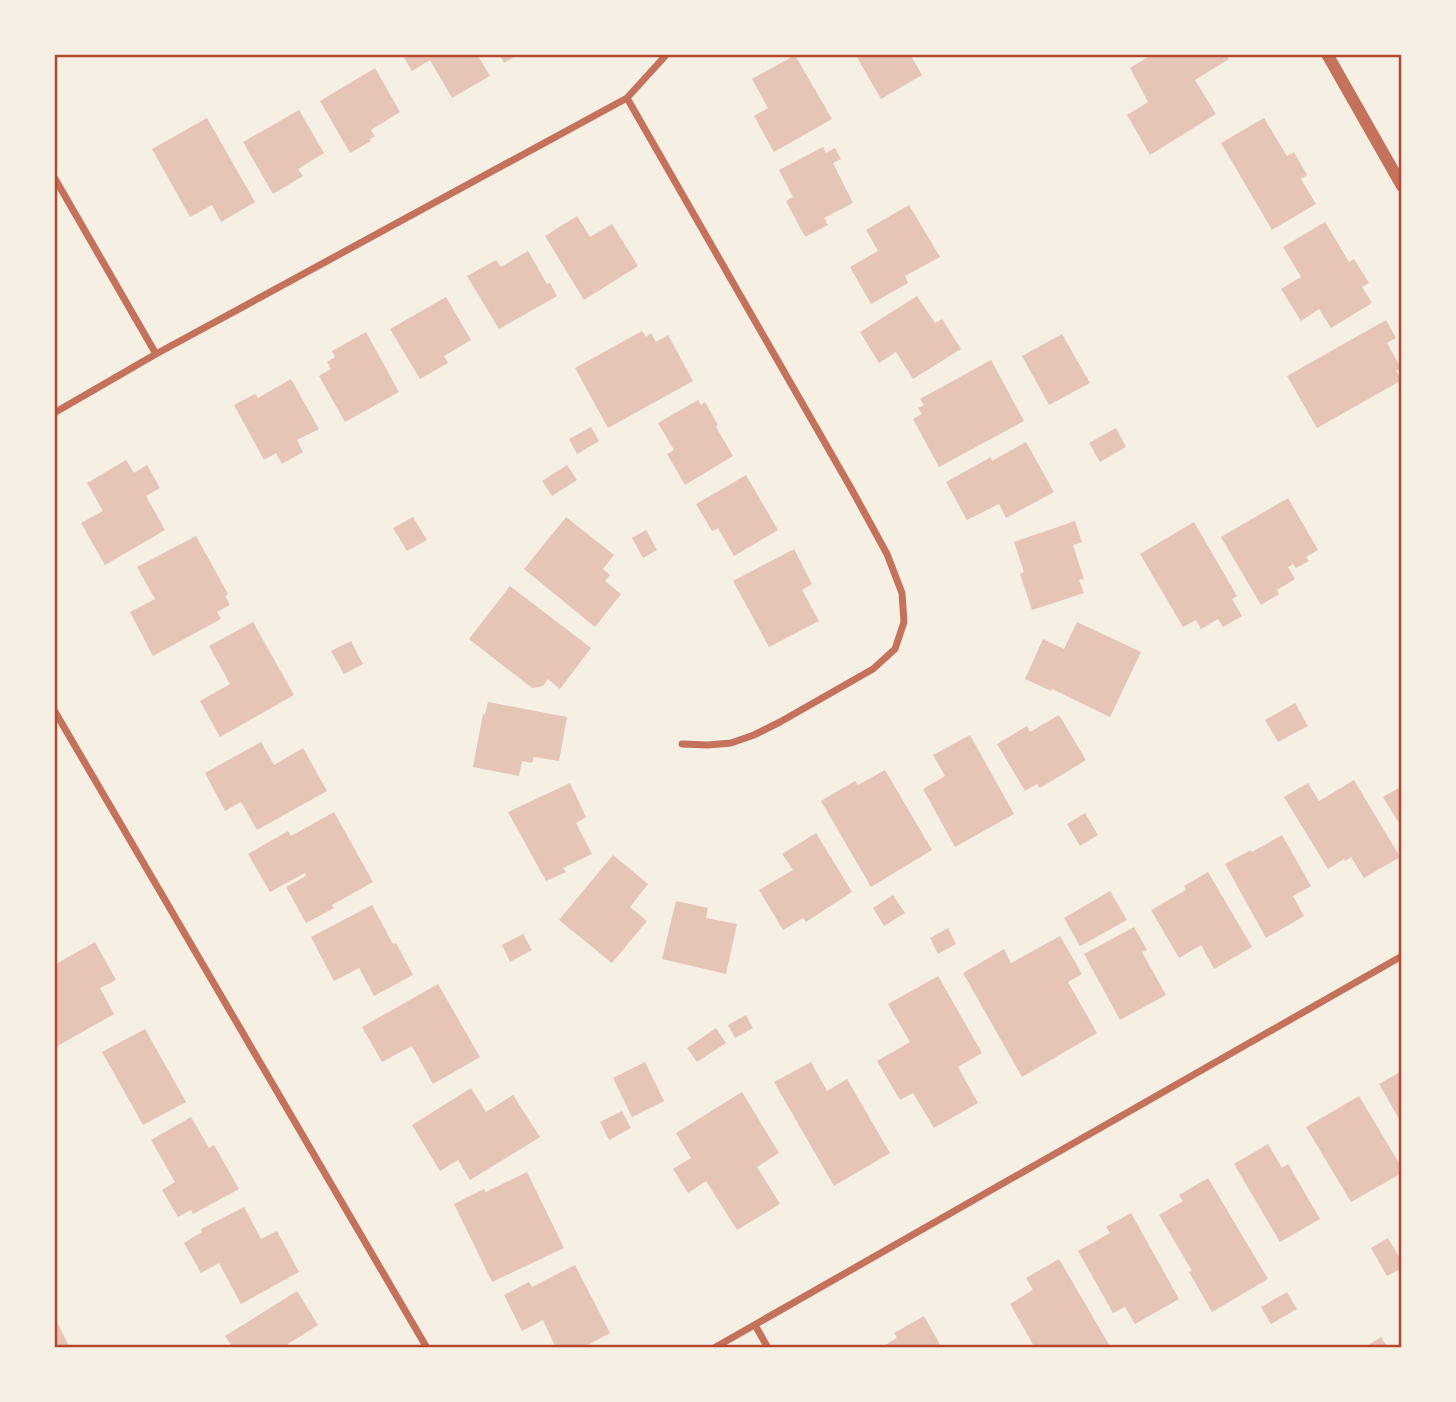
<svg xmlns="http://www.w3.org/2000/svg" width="1456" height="1402" font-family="Rubik,sans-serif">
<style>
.building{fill:#e6c5b7}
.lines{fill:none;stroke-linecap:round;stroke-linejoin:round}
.minor{stroke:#c5725c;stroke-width:7}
.tertiary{stroke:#c5725c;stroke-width:12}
.neatline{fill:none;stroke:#b5482f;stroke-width:2.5}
</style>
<rect width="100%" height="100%" fill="#f6efe4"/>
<!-- building -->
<path class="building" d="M402,54H477L490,76L452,98L430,60L412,71Z
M499,54H519L504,63Z
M855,54H910L922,75L881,99Z
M1153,54H1226L1229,59L1195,80L1216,114L1150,155L1127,115L1148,102L1130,68Z
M795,55L832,119L774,152L754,116L768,108L752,79Z
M375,68L400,112L371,130L375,136L370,139L371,141L350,153L320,101Z
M299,110L324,153L298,169L303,176L273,194L243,142Z
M207,118L255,202L221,222L212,205L190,217L152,149Z
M1264,118L1287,156L1294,152L1307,175L1301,179L1316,204L1272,230L1221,143Z
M823,147L826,153L835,148L841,159L833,163L853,203L824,218L828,225L805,237L786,201L793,197L779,170Z
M909,205L940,257L905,276L908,283L871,304L850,267L878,251L866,230Z
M577,216L590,237L612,224L638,266L584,300L545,236Z
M1325,222L1349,262L1354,259L1369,283L1362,287L1372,303L1331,328L1319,309L1301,321L1281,289L1301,277L1283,247Z
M528,251L547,284L550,283L557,296L499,329L467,276L496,260L501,267Z
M917,296L935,323L942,319L961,349L913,379L896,352L879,363L860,332Z
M446,297L471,340L444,356L448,363L420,379L390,329Z
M1386,320L1396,338L1387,343L1401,368L1396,371L1402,380L1317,428L1287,376Z
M642,331L646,337L651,333L656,342L668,335L693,381L608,428L575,368Z
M366,332L399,392L345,422L319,376L331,369L327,362L335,357L332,351Z
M1062,334L1090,383L1049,405L1022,356Z
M991,360L1024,421L939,467L913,419L922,414L918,408L924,405L920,399Z
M291,379L319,429L297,440L303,452L282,464L276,453L264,460L234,405L255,394L258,398Z
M698,400L701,405L705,402L718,425L716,427L733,456L685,485L667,454L674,450L658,423Z
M591,427L599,441L577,454L569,439Z
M1116,428L1126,447L1100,462L1089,443Z
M1026,442L1054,492L1006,518L999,504L967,520L946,482L991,457L992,461Z
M126,460L134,473L147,465L160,488L146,496L165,530L105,565L81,523L103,511L87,483Z
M567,465L577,480L552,496L542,481Z
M746,475L778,530L734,556L718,528L712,531L696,504Z
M1288,498L1318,550L1306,557L1309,561L1296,568L1293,564L1288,567L1295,579L1277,590L1279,594L1261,605L1221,537Z
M413,517L427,540L407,551L393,528Z
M566,517L614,555L603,569L610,575L605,581L621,594L595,627L524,569Z
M1075,521L1082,542L1073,545L1084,579L1079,580L1084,593L1032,610L1020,574L1024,572L1014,542Z
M1194,522L1237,596L1232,599L1242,616L1223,627L1218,619L1201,629L1196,620L1183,627L1140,554Z
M646,530L657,550L643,558L632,538Z
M196,536L228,594L225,596L230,605L217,612L221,619L153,656L130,612L155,599L137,567Z
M794,549L812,584L802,590L819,621L769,647L733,581Z
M510,586L591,648L560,689L548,679L543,686L532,688L469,639Z
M253,622L294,695L220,737L200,701L230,684L209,646Z
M1077,622L1141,652L1110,717L1052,689L1051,691L1025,679L1043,639L1064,649Z
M351,641L363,664L344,674L331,651Z
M488,702L567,717L559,761L534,757L532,763L522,761L519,776L473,767L483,714L485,715Z
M1295,703L1308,726L1278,742L1265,720Z
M1059,715L1086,760L1040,788L1037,784L1025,791L997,744L1027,726L1030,732Z
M970,735L1014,814L955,847L923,789L945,776L933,755Z
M261,742L274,765L303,748L327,791L257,830L241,802L225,811L205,773Z
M885,770L932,850L871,887L821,801L855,781L858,785Z
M1354,780L1400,857L1364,878L1351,857L1345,861L1344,859L1328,869L1284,797L1308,783L1319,801Z
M570,783L586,817L576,823L592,854L563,868L566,872L546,881L508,812Z
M1402,786V828L1383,797Z
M334,812L373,882L332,905L334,908L306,923L286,887L306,876L305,873L270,892L248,854L288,831L291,836Z
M1085,813L1098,835L1080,846L1067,824Z
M816,833L852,892L806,922L803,918L783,930L759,890L793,870L782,854Z
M1282,835L1311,886L1293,896L1304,916L1266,938L1225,864L1251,850L1252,852Z
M613,855L648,884L630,907L647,921L612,963L559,920Z
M1208,872L1252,947L1214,969L1201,945L1179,958L1151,910L1186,890L1184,886Z
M1110,891L1127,920L1080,946L1064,918Z
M893,895L905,913L884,926L873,908Z
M676,901L708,908L706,918L737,924L726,974L662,959Z
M372,905L393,944L396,943L413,975L374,996L359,968L334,981L311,937Z
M1134,927L1147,950L1142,952L1166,995L1120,1020L1084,954Z
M948,928L956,944L938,954L930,938Z
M523,934L532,950L510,962L502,945Z
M1060,936L1082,974L1068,982L1097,1033L1022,1077L963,973L1004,949L1011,963Z
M95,942L116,980L100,988L114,1014L54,1048V965Z
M938,976L982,1053L958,1067L978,1103L934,1128L913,1093L900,1100L877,1061L910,1042L888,1004Z
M438,984L480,1057L433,1084L412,1046L382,1062L362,1027Z
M746,1015L753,1028L735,1038L728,1025Z
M716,1028L726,1043L697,1062L687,1048Z
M145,1029L186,1102L143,1125L102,1052Z
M645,1062L664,1101L632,1117L613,1078Z
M811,1062L827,1091L847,1079L890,1153L834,1186L774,1082Z
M1402,1071V1124L1379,1084Z
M471,1088L486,1112L513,1095L540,1137L470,1180L458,1160L440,1171L412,1125Z
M742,1092L779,1153L757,1167L780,1204L737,1230L706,1181L688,1193L673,1169L691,1158L676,1133Z
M1359,1096L1402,1168V1173L1351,1202L1306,1127Z
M622,1111L631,1128L609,1140L600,1122Z
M191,1117L209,1148L214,1145L239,1189L193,1214L191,1210L178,1217L162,1190L175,1182L151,1140Z
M1268,1144L1282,1168L1288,1164L1320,1219L1280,1242L1234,1164Z
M527,1172L564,1248L492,1282L454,1204L484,1189L486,1192Z
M1208,1178L1268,1279L1212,1312L1189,1272L1192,1271L1159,1215L1183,1201L1179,1195Z
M244,1207L261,1239L277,1231L299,1272L241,1304L219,1263L201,1273L184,1243L202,1232L201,1229Z
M1131,1213L1179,1299L1135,1324L1125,1307L1113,1313L1078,1251L1110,1233L1106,1227Z
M1388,1238L1402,1262V1268L1387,1276L1371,1248Z
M1059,1259L1111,1348H1035L1010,1304L1033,1290L1026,1278Z
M575,1265L610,1333L582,1348H556L543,1320L522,1331L504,1295L529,1282L532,1287Z
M297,1291L318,1325L288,1344L290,1348H233L225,1336Z
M1287,1292L1297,1309L1271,1324L1261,1307Z
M54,1316L70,1348H54Z
M924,1316L942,1348H880L897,1338L894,1333Z
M1381,1337L1388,1348H1364Z"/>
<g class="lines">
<!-- minor -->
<path class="minor" d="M627,98L852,490L887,554L902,593L904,622L895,649L873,669L780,722L754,735L731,743L708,745L682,744
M54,177L156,354
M54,413L156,354L627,98L667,54
M54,710L427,1348
M755,1325L768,1348
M714,1348L1402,956"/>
<!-- tertiary -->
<path class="tertiary" d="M1327,54L1402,186"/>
</g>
<!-- border -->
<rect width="1456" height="1402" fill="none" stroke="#f6efe4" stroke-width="112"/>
<rect x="56" y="56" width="1344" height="1290" class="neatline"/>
</svg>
